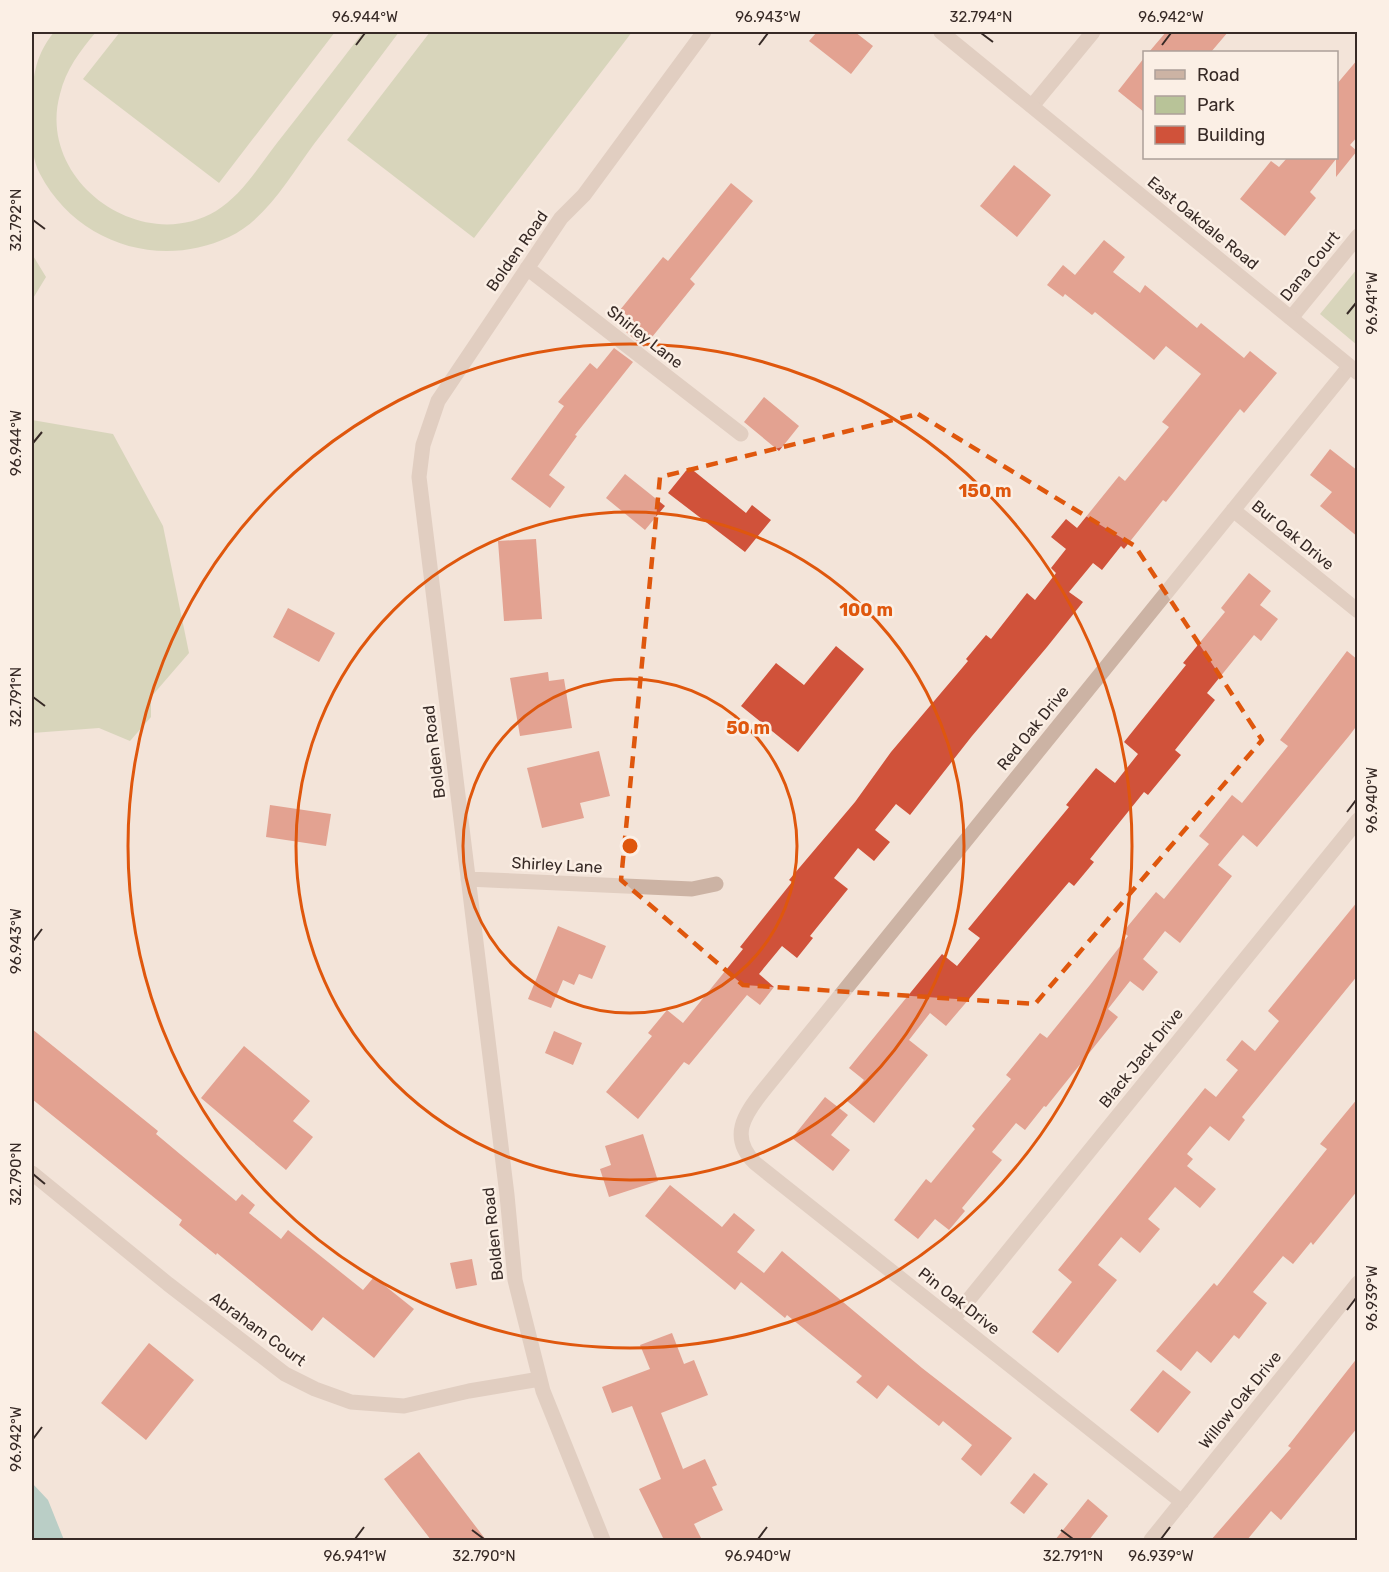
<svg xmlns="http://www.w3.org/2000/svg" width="1389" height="1572" font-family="Rubik,sans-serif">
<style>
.green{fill:#b8c398}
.water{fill:#75b3b0}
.building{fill:#d0523a}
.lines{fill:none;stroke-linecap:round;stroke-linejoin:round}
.minor{stroke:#ccb3a4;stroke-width:15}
.tertiary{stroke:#ccb3a4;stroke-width:15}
.marked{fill:none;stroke:#df570d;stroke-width:4.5;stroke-dasharray:12 8;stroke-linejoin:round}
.ticks{fill:none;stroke:#372a26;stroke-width:2}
.ring{fill:none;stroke:#df570d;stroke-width:3}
.labels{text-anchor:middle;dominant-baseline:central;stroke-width:5;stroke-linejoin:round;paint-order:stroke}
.street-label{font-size:16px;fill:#372a26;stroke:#fbefe5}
.centre{fill:#df570d;stroke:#fbefe5;stroke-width:3}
.ring-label{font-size:18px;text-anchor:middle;font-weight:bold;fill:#df570d;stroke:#fbefe5;stroke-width:5;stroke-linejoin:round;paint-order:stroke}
.neatline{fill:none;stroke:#372a26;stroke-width:2}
.ticks-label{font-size:15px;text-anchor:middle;fill:#372a26}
</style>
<rect width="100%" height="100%" fill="#f3e4d9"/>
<!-- green -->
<path class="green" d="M54,32H96C80,51 66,69 60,94C36,180 140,256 216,211C242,195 259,166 277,143C306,106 335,69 363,32H399C371,69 343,107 314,144C290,176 267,219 229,237C159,270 76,243 40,174C30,155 32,133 32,112C32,80 34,57 54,32Z
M120,32H335L219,183L83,79Z
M430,32H632L474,238L347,140Z
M32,254L46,277L32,300Z
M1357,269V345L1320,314Z
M32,420L113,434L163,526L189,653L151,697V717L130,741L99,728L32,733Z"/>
<!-- water -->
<path class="water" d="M32,1483L48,1500L64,1540H32Z"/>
<!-- building -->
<path class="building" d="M817,32H855L873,46L851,74L809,41Z
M1166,32H1228L1211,52H1149Z
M1144,58V112L1118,91Z
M1358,59V136L1350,145L1357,151L1336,177V159L1310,192L1316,198L1285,236L1240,199L1271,161L1279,167L1287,158H1336V85Z
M1014,165L1051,195L1017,237L980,206Z
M731,183L753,201L690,279L695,284L644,347L626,332L634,321L620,310L663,257L668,261Z
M1104,240L1125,257L1113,272L1140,293L1145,285L1197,328L1201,323L1244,358L1250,351L1277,373L1244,413L1240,409L1166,502L1163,500L1124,549L1121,546L1102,570L1093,563L1069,592L1083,602L1047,647L972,736L910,815L896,804L875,830L890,842L874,861L858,848L834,878L848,889L810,936L813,938L797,958L782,946L759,974L774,987L760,1005L747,995L689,1065L684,1062L638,1119L606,1092L652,1036L648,1033L667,1010L683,1023L743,949L740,947L792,882L789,880L855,802L891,752L968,661L966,659L986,635L991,639L1027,593L1035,600L1056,573L1051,568L1066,549L1051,537L1066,519L1077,528L1119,476L1125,481L1169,427L1162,422L1201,374L1166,346L1154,360L1095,312L1092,315L1065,294L1063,297L1047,285L1063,265L1075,275Z
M614,348L633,362L575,435L577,436L549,475L565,487L550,508L511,479L564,406L558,402L590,363L597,369Z
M764,397L799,426L779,451L744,422Z
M1330,449L1358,471V537L1320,506L1332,492L1310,475Z
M689,467L746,513L752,505L771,520L745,552L668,493Z
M625,474L665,506L645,530L606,498Z
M536,539L542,619L504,621L498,541Z
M1249,573L1271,591L1260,605L1278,619L1261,641L1254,635L1207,693L1215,700L1175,750L1181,755L1148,795L1144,792L1090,859L1094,862L1074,886L1069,882L946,1026L930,1013L909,1040L928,1055L874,1123L847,1101L864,1080L849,1068L942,954L957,966L980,938L968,929L1069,807L1066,805L1096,768L1115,783L1138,754L1124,742L1186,665L1183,663L1225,612L1221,608Z
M288,608L335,633L319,662L273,637Z
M836,646L864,669L798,752L741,706L776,663L804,685Z
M1347,651L1358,660V724L1349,736L1257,847L1243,835L1218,865L1232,876L1180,943L1165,931L1143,959L1158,972L1143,991L1130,981L1108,1009L1118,1017L1046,1107L1044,1106L1025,1130L1016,1123L992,1152L1002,1160L962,1208L965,1211L949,1230L935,1219L918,1239L894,1220L926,1179L931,1183L975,1129L972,1126L1011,1079L1006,1075L1040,1033L1047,1038L1090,985L1128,936L1123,932L1156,892L1164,899L1209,844L1199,836L1232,795L1242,803L1288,746L1280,740Z
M548,672L549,681L564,679L572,728L520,736L510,678Z
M599,751L610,796L580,803L584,818L542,828L527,768Z
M270,805L331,814L326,846L266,837Z
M1358,901V975L1242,1117L1245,1120L1229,1141L1210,1126L1187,1154L1193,1159L1187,1166L1216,1189L1200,1208L1175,1187L1148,1219L1160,1229L1140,1253L1121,1237L1098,1265L1117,1280L1058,1353L1032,1332L1072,1282L1058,1270L1205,1088L1216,1097L1238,1070L1226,1060L1242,1040L1255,1051L1279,1021L1268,1011Z
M558,926L606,946L592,979L579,974L574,985L563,980L551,1008L528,999Z
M32,1029L158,1131L156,1134L236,1201L242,1194L255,1205L249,1213L281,1239L288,1230L363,1290L374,1277L414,1309L374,1358L323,1317L312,1331L217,1253L216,1255L179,1225L182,1220L32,1099Z
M554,1031L582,1043L573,1065L545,1053Z
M244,1046L310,1101L293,1121L313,1137L286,1170L201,1098Z
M825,1097L848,1115L831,1135L850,1150L833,1171L792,1138Z
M1358,1098V1190L1313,1245L1311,1242L1293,1264L1283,1256L1253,1292L1267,1303L1239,1339L1234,1335L1211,1363L1197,1351L1181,1371L1156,1351L1214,1283L1217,1286L1327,1149L1320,1144Z
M643,1134L658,1181L609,1197L600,1169L611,1165L605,1146Z
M670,1185L722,1227L734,1213L755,1230L737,1252L764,1273L782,1251L922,1368L1012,1438L981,1476L961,1459L972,1445L943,1421L939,1426L888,1385L877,1399L856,1382L862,1376L787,1315L785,1318L741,1282L735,1290L645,1216Z
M472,1259L477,1285L456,1289L450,1263Z
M672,1333L684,1364L694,1360L708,1395L661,1413L683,1469L705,1459L717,1485L712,1487L723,1510L694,1524L702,1540H664L639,1489L661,1479L632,1406L612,1413L602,1387L650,1369L640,1345Z
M149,1343L194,1380L146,1440L101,1403Z
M1358,1357V1427L1281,1520L1271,1511L1247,1540H1211L1291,1448L1288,1446Z
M1163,1370L1191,1392L1158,1433L1130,1410Z
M419,1452L486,1540H431L384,1479Z
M1034,1473L1048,1484L1024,1514L1010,1503Z
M1088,1499L1108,1516L1089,1540H1055Z"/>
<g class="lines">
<!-- minor -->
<path class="minor" d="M1032,106L1093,32
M527,268L741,434
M1291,318L1358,236
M1233,510L1358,611
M468,879L692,889L716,884
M32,1173L168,1284L285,1374L315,1389L351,1402L404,1406L469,1391L540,1379
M953,1319L1358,820
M1182,1502L755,1163C729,1137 744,1115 763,1091L1349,367
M603,1540L543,1391L515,1280L507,1195L419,477L423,445L438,401L561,218L584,195L704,32
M1151,1540L1358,1283"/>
<!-- tertiary -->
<path class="tertiary" d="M941,32L1358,373"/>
</g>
<!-- marked area -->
<path d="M0 0H1389V1572H0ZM918,414L1135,546L1262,740L1035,1004L743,985L621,880L660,477Z" fill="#f3e4d9" fill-opacity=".55" fill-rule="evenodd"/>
<path class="marked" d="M918,414L1135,546L1262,740L1035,1004L743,985L621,880L660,477Z"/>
<!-- ticks -->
<path class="ticks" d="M981,33L993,42M356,45L365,33M759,45L768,33M1162,45L1171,33M33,220L45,229M1347,314L1356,303M33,443L42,432M33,697L45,706M1347,812L1356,800M33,941L42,929M33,1174L45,1184M1347,1310L1356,1298M33,1439L42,1427M472,1530L484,1539M1061,1530L1073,1539M355,1539L364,1527M758,1539L767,1527M1161,1539L1170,1527"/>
<!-- distance rings -->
<g class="ring">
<circle cx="630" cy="846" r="167"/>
<circle cx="630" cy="846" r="334"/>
<circle cx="630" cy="846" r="502"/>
</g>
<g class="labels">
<!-- street labels -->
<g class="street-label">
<text transform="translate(1203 223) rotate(39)">East Oakdale Road</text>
<text transform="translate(517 251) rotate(-55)">Bolden Road</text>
<text transform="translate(1310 266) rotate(-51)">Dana Court</text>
<text transform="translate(645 337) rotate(38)">Shirley Lane</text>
<text transform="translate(1293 535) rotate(39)">Bur Oak Drive</text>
<text transform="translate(1033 728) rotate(-51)">Red Oak Drive</text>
<text transform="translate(434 752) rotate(-97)">Bolden Road</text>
<text transform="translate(557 865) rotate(3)">Shirley Lane</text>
<text transform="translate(1141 1058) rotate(-51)">Black Jack Drive</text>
<text transform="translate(493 1234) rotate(-96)">Bolden Road</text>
<text transform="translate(959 1301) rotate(38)">Pin Oak Drive</text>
<text transform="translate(258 1329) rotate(36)">Abraham Court</text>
<text transform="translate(1240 1400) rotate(-51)">Willow Oak Drive</text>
</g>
</g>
<circle cx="630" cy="846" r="9" class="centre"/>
<g class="ring-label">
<text x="985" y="497">150 m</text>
<text x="866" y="616">100 m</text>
<text x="748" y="734">50 m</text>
</g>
<!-- border -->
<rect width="1389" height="1572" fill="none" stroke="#fbefe5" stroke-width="66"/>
<!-- legend -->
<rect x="1143" y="51" width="195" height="108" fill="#fbefe5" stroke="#ada099" stroke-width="1.5"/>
<rect x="1155" y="70" width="30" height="9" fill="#ccb3a4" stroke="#ada099" stroke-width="1.5"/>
<text x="1197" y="81" font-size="18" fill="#372a26">Road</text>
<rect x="1155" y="96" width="30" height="18" fill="#b8c398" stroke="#ada099" stroke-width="1.5"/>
<text x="1197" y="111" font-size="18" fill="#372a26">Park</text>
<rect x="1155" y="126" width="30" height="18" fill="#d0523a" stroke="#ada099" stroke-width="1.5"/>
<text x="1197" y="141" font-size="18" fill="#372a26">Building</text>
<rect x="33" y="33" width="1323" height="1506" class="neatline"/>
<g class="ticks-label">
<text x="365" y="22">96.944°W</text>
<text x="768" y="22">96.943°W</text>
<text x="981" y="22">32.794°N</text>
<text x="1171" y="22">96.942°W</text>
<text transform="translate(16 220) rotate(-90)" y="5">32.792°N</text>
<text transform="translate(1372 303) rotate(-90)" y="5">96.941°W</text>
<text transform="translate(16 443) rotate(-90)" y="5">96.944°W</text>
<text transform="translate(16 697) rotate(-90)" y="5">32.791°N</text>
<text transform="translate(1372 800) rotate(-90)" y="5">96.940°W</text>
<text transform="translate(16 941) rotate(-90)" y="5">96.943°W</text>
<text transform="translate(16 1174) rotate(-90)" y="5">32.790°N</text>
<text transform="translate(1372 1298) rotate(-90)" y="5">96.939°W</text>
<text transform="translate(16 1439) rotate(-90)" y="5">96.942°W</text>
<text x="355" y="1561">96.941°W</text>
<text x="484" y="1561">32.790°N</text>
<text x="758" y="1561">96.940°W</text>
<text x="1073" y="1561">32.791°N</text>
<text x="1161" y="1561">96.939°W</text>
</g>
</svg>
